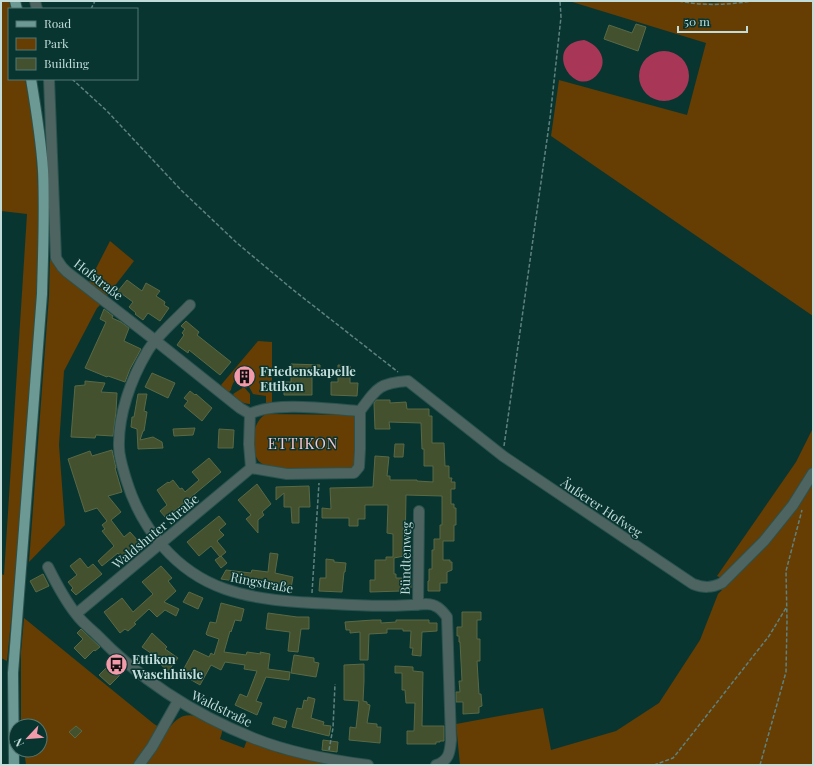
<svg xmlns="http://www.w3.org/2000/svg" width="814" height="766" font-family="'Playfair Display',serif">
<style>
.green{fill:#663d03}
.water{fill:#a83757}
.building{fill:#43512e;stroke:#5a6945}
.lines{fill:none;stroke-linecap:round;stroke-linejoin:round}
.minor-casing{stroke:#2a534f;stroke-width:12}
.major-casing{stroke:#2a534f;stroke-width:12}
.path{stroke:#5e827f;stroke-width:1.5;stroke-dasharray:4 2;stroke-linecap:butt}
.minor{stroke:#4e6461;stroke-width:10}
.major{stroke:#6c9994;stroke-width:10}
.labels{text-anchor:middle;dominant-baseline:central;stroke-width:3;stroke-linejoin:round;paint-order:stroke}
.street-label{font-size:13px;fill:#c1dcd9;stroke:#093531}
.poi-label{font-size:13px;font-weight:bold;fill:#c1dcd9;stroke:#093531;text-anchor:start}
.quarter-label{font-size:15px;letter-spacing:1px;fill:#fcc8d1;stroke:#093531}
</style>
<rect width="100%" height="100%" fill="#093531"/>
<!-- green -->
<path class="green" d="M1,1H9L11,9H9V79H25C31,109 36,139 37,169C42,249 35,328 29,408C22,492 16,577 7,661L1,658V574L4,575L27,214L1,211Z
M569,1H690L712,3L739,1H813V316L551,136L559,80L687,115L706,43Z
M110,241L134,261L107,296L89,282Z
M50,260H55L102,303L97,308L64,371L59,445L65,525L29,562L49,296Z
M258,341L272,342V403L266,404V396L253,394L247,383C251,378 254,372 246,370C239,374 232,382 231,390L229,392L227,391L221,385Z
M244,387L250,394V404C244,404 236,400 233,394Z
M266,414L354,415L356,417L357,464L354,469C334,469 275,474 261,463C254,458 252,445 253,437C254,429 258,418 266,414Z
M813,428V765H460L456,724L543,708L551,750L616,731L659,703L700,640L718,594L722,590H719L723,579L717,576L796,462Z
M24,618L154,724L166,731C170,728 173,722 178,719C192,709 209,722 223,729L220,739L244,748L247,740L279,753L335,765H26L24,750H40V726H21V652Z"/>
<!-- water -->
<path class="water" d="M584,40C600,45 610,62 596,76C573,99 542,44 584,40Z
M639 76a25 25 0 1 1 50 0a25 25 0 1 1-50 0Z"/>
<!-- building -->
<path class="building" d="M636,24L646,27L638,51L604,39L609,25L632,33Z
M127,280L142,291L146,283L160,291L156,296L165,302L164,305L169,308L160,321L148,313L143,320L135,314L136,313L129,307L133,302L118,291Z
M104,309L113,316L112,318L121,322L129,328L124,341L141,349L130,369L125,382L108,376L107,377L85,368L106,322L100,319Z
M186,321L199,332L197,335L231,362L220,375L189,350L188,353L177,345L184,335L182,333L185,329L181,326Z
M291,364L320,365V374H312V395H284V382H291Z
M338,365L350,366V383H358L357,396L331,395V382H338Z
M245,371H248L251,375L246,385L238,380Z
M152,373L175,383L168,398L145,387Z
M85,381L105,383L101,392L117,393L116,412L113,436L96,435L95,438L71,437L75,386L85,385Z
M190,391L195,395L196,394L212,408L202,421L184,406L188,401L184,398Z
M138,394H147L144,411L147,412L144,431H143L140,440L153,437L162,442L163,448L138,449L137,429L131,427L132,417H134Z
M376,400H390V403L406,402L407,409H429V416H432V443H444L445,466H449V478H452L451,482H455V489H451V504H454V508H456V525H454V541H443V560H450V562H452V570L447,572V583H440V591H428V581H429V569H432V550H434V539H440V525H442V496L406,495L405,554L404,556L394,558V574H396V578H411V588L401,589V591L370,592V580H375V560H386V557H393V534L387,533L388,505H365V519H358V526H349V518H322V508L331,509L330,488L373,487L375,456L389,457L387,476H390V480H417V481L433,482V466H424V449H422L421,423L389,422L390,429H375L374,403Z
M195,428L193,435L174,436L173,429Z
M219,429L234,430L233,448H218Z
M395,444H404L403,457H394Z
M112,450L116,468H115L122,492L108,496L121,512L111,520L124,537L130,532L139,542L121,557L118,553L102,566L98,561L114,546L102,531L105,529L102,525L107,521L97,508L85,512L68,459L90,451L92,456Z
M209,458L221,472L166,518L160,511L167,505L157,490L168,482L169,483L173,480L180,489L182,488L185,492L199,480L192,472Z
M257,484L271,504L262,512L264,515L258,520V533L246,519L251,515L238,500Z
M309,486L310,507H299V523H292L291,507H284V493L276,500V487Z
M219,516L226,524L219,530L224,535L217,541L226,552L220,557L211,546L199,556L187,542Z
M270,553L278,554L275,573L293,577L291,588L282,586V588L221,579L226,570L251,573L252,570L268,572Z
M221,556L227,563L221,568L215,560Z
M80,558L88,568L93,564L102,574L76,595L71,590L73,588L68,582L77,575L70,566Z
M326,559L334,560V562L346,563L345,572H344L342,592L319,591L320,578H326Z
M161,566L172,578L168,581L176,591L164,602L179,609L176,616L165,610L157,617L149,609L134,623L136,624L128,631L125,629L120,633L104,612L122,598L133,612L153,594L142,582Z
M43,574L49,586L36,592L30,581Z
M189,592L203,598L198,609L183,602Z
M221,603L244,609L241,621L235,620L231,632L230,631L224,652L246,655L247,652L261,654L260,652L270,654L268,669L290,672L289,680L266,677L256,701L262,703L257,715L235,705L240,694L247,697L257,671L244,669L245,665L225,662L221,670L211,665L200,685L181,674L194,650L209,657L211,653L214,655L219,639L207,635L206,634L210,622L216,623Z
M462,612H481V620H477V639H480V661H477L479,694H481L482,706L479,707V713L463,714V702H456V692H460L459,681H462L460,642H459V636H457V627H462Z
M268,613L297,617H309V629H301L298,652L288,651L290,632L266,629Z
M373,620H381V623L396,622V620H429V623H437V631L422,632L421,656L412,655L413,648H410L411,631H403V629H387V633L369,634L368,660H360V632L350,633V630H346L345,622Z
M81,629L100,647L95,651L94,650L85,659L74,648L83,639L77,633Z
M152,633L167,647L165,649L178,658L168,671L160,664L162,661L142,647Z
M294,655L314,658V662L319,663L316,677L291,673Z
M110,664L121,674L110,685L99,675Z
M364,664V681L363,701L367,702V704L370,705L367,723L377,724V727H381L380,743L349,740L350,727L356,728L359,701L344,700V665Z
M395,666L413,667V671L423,672L422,726H444V741H440V742H436V744H407V731H414L415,703H406L405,690H402V673H395Z
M308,697L315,699L311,718L324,722L323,725L331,726L329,736L292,727L297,708L302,709L304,700L307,701Z
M274,717L287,721L285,728L272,724Z
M76,726L82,731L75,738L69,732Z
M323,740L338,742L337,752L322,750Z"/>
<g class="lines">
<defs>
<path id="minor" d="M35,1L37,9
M49,79L56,258L62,267L67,272L156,341L240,408L250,414
M190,305C177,319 156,336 147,352C131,379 118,415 119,447C119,457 123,469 126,479C141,529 176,572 225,589C260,601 297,602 333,604C364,606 395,607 426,604C436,604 441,609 447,617L451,740C450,752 449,761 436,765
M360,411C377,388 379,383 408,381L503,456L693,584C704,588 711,588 722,583L764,541L793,505L813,473
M250,414C274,401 331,409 360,411
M250,414L249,444L251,468
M251,468L287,474L354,473L359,467L360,449V411
M48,567C56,583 64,599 76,614C81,621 88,627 95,633C139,679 194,714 253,738C290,753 329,760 368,765
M418,605L419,511
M76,614L251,468
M139,765L152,747L178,701"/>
<path id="major" d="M15,1L17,9
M14,765L13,673L42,294C43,253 45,211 43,170C41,139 36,109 31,79"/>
</defs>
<!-- minor casing -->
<use href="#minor" class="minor-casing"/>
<!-- major casing -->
<use href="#major" class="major-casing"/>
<!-- path -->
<path class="path" d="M679,1C703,6 728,5 752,1
M91,9L95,1
M72,79L107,111L181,190L237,243L292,289L398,372
M504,446L550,118L561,17L560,1
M312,593L319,483
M329,750L333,728L335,684
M654,765L673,758L678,752L769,636L786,608
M760,765L786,672L787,621L786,571L802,510"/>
<!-- minor -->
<use href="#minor" class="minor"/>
<!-- major -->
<use href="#major" class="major"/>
</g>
<!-- icons -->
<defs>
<symbol id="building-disc" viewBox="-11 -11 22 22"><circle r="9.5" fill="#f39aab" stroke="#093531"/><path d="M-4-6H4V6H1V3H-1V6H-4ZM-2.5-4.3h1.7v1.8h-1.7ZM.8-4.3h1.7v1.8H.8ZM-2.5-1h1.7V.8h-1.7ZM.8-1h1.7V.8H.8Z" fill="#111"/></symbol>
<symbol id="bus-disc" viewBox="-11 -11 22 22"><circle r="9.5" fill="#f39aab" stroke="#093531"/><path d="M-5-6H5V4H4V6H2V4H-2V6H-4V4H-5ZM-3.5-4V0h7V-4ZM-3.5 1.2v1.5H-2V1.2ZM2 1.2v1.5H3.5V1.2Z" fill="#111"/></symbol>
</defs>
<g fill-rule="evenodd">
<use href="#building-disc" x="232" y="364" width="25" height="25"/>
<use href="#bus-disc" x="104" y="652" width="25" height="25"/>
</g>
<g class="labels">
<!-- street labels -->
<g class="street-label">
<text transform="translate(99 279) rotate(38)">Hofstraße</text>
<text transform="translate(602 507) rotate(34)">Äußerer Hofweg</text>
<text transform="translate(155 531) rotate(-40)">Waldshuter Straße</text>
<text transform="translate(405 558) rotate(-89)">Bündtenweg</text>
<text transform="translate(262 582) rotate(11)">Ringstraße</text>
<text transform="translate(222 708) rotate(26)">Waldstraße</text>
</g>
<!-- poi labels -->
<g class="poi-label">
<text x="260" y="370">Friedenskapelle<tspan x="260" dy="15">Ettikon</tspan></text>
<text x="132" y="658">Ettikon<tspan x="132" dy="15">Waschhüsle</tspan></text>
</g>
<!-- quarter labels -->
<g class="quarter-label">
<text x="303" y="443">ETTIKON</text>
</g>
</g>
<!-- border -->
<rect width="814" height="766" fill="none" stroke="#c1dcd9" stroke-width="4"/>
<!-- legend -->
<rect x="8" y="8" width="130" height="72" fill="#093531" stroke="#537874"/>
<rect x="16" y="21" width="20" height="6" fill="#6c9994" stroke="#537874"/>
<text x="44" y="28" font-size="12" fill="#c1dcd9">Road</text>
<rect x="16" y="38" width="20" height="12" fill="#663d03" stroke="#537874"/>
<text x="44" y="48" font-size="12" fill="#c1dcd9">Park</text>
<rect x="16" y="58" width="20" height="12" fill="#43512e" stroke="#537874"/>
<text x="44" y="68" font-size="12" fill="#c1dcd9">Building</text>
<!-- north arrow -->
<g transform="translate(28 738) rotate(244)"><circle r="19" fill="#093531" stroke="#537874"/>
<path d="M0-3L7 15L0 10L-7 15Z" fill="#f39aab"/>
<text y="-6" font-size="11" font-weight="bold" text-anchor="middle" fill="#c1dcd9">N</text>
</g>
<!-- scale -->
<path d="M678 26v6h69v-6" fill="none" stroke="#c1dcd9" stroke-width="2"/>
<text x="684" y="26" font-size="12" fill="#c1dcd9" stroke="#093531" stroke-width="3" paint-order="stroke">50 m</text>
</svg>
